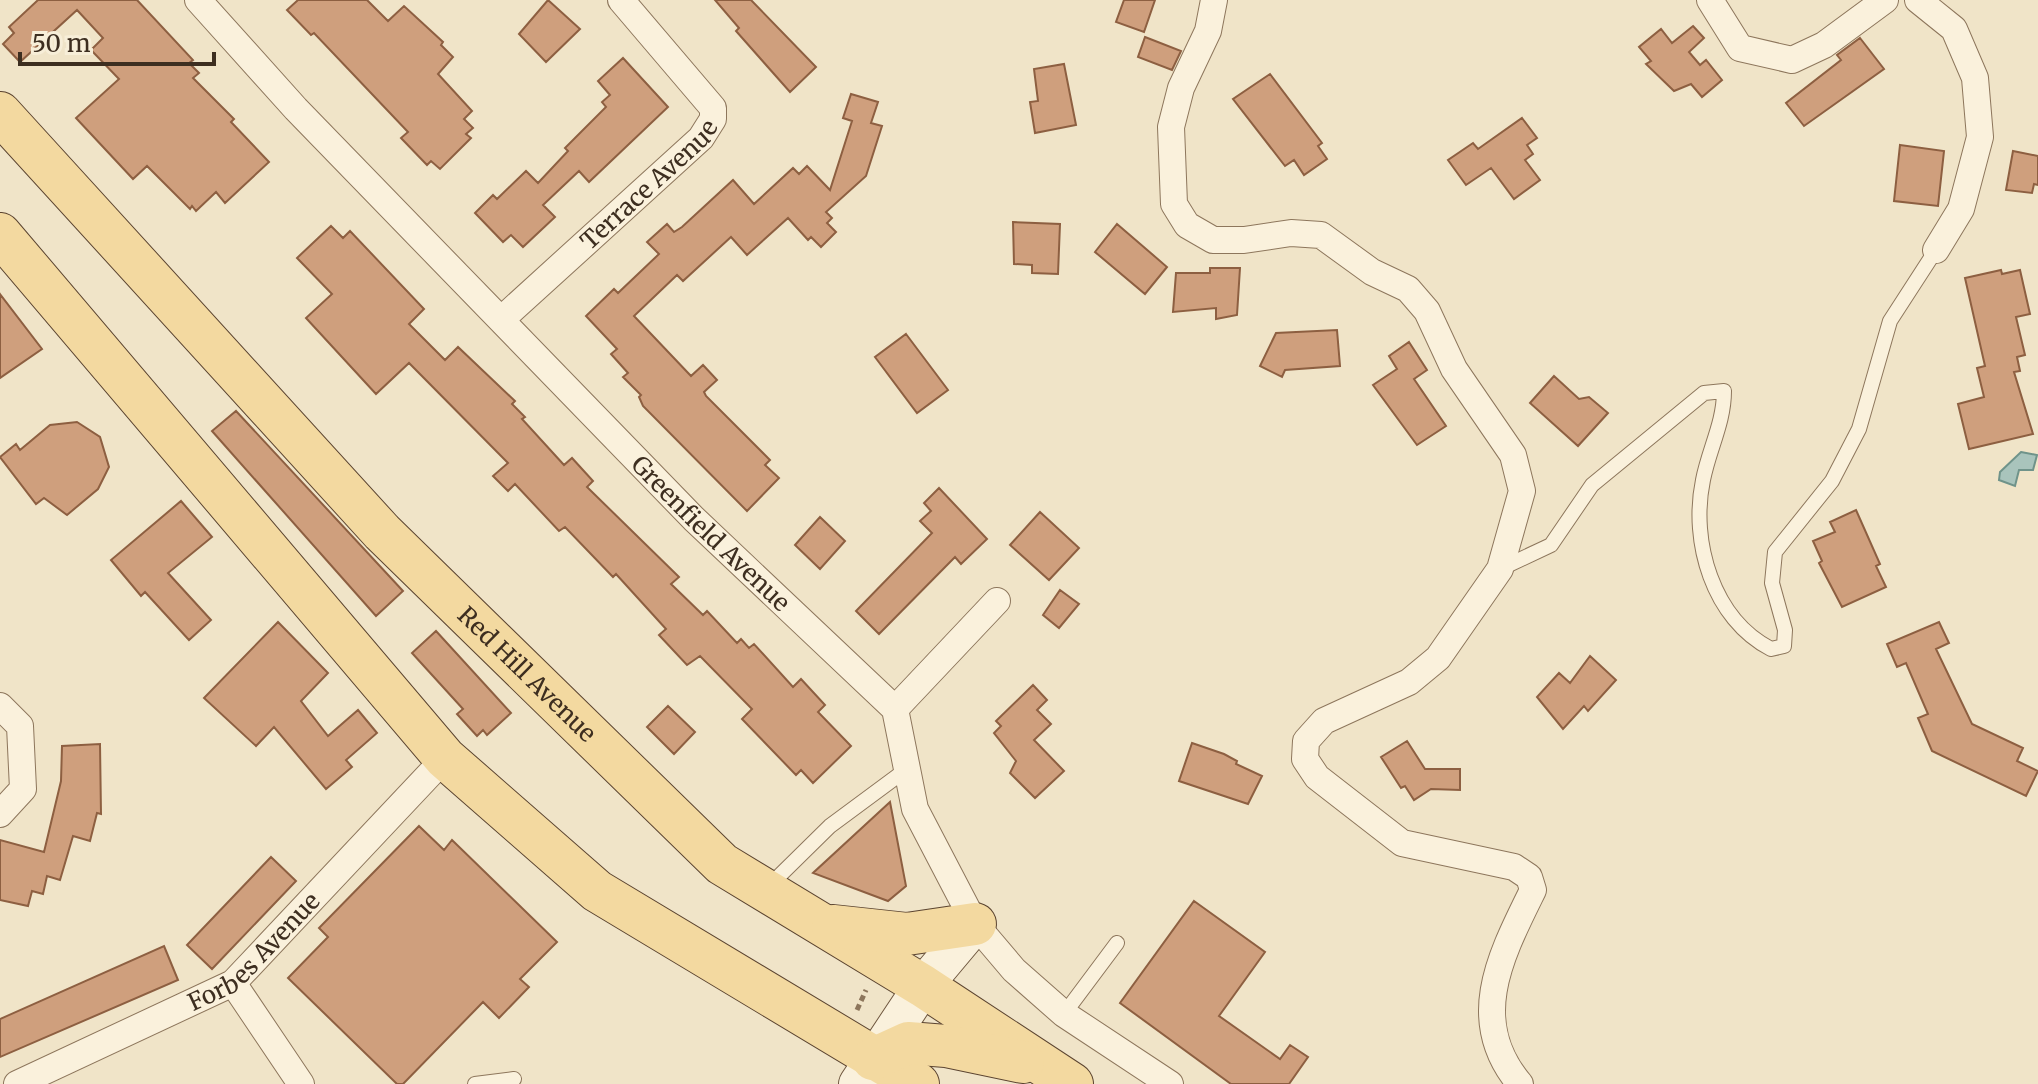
<svg xmlns="http://www.w3.org/2000/svg" width="2038" height="1084" font-family="Merriweather,serif">
<style>
.water{fill:#a9c4bc;stroke:#6f938a;stroke-width:2}
.building{fill:#cf9f7d;stroke:#8d5f41;stroke-width:2}
.lines{fill:none;stroke-linecap:round;stroke-linejoin:round}
.lane-casing{stroke:#8d765c;stroke-width:16}
.street-casing{stroke:#8d765c;stroke-width:28}
.secondary-casing{stroke:#6f573f;stroke-width:40}
.primary-casing{stroke:#5b4430;stroke-width:44}
.path{stroke:#8d765c;stroke-width:5;stroke-dasharray:6 4;stroke-linecap:butt}
.lane{stroke:#faf1dc;stroke-width:14}
.street{stroke:#faf1dc;stroke-width:26}
.secondary{stroke:#faf1dc;stroke-width:38}
.primary{stroke:#f3d9a0;stroke-width:42}
.labels{text-anchor:middle;dominant-baseline:central;stroke-width:8;stroke-linejoin:round;paint-order:stroke}
.street-label{font-size:24px;fill:#3d2e20;stroke:#f7eed8}
</style>
<rect width="100%" height="100%" fill="#f0e4c8"/>
<!-- water -->
<path class="water" d="M2021,452L2037,455L2033,470H2019L2015,486L1999,480L2000,472Z"/>
<!-- building -->
<path class="building" d="M38,0H137L193,60L189,63L199,73L193,78L234,119L231,122L269,162L225,203L216,192L196,211L192,206L190,209L147,166L133,179L76,118L119,79L91,50L103,38L77,10L20,62L3,44L14,33L9,27Z
M298,0H367L388,21L404,6L443,42L441,45L453,57L438,74L472,111L464,119L473,128L466,134L471,138L440,169L431,161L427,165L401,138L408,132L314,33L311,35L287,10Z
M548,0L580,29L546,62L519,34Z
M715,0H751L816,67L790,92L736,31L739,28Z
M1124,0H1155L1144,32L1116,22Z
M1693,26L1704,38L1689,52L1700,65L1706,60L1722,80L1702,97L1691,84L1674,91L1646,64L1651,61L1639,47L1661,29L1672,43Z
M1145,37L1181,51L1172,70L1138,57Z
M1860,38L1884,69L1804,126L1786,103L1841,60L1837,55Z
M623,58L668,107L589,182L579,171L543,205L555,217L523,247L511,235L503,242L475,213L493,195L497,199L526,171L538,183L568,151L565,148L606,107L602,102L610,95L598,81Z
M1064,64L1076,125L1035,133L1030,102L1038,101L1034,69Z
M1270,74L1322,143L1318,146L1327,159L1304,175L1294,160L1285,166L1233,99Z
M851,94L878,102L871,123L882,126L866,176L826,212L832,218L827,223L836,232L821,247L811,237L808,240L788,218L747,255L731,237L683,281L677,275L634,316L691,376L703,365L717,380L704,392L706,396L770,460L765,465L779,478L747,511L643,406L639,397L641,395L623,377L628,373L611,354L617,349L586,316L614,289L618,293L659,254L647,242L667,224L674,232L682,227L733,180L754,204L793,168L799,174L807,166L830,190L852,121L843,118Z
M1522,118L1537,138L1527,145L1533,154L1525,160L1540,180L1514,199L1491,168L1466,185L1448,160L1473,143L1478,149Z
M1900,145L1944,151L1938,206L1894,201Z
M2013,151L2038,156V185L2034,184L2032,193L2006,190Z
M1013,222L1060,224L1058,274L1032,273V265L1014,264Z
M1117,224L1167,267L1145,294L1095,252Z
M331,226L343,238L350,231L424,309L409,324L445,360L458,347L515,401L512,404L525,417L522,419L564,465L572,458L593,481L587,487L679,577L671,584L703,615L707,611L737,643L741,639L749,648L754,644L793,687L801,679L825,705L818,712L851,746L813,783L801,770L796,775L742,719L752,709L700,656L687,665L659,635L666,629L616,574L613,577L565,527L559,531L515,484L508,491L493,476L508,463L409,363L376,394L306,318L332,294L297,258Z
M1210,268H1240L1237,315L1216,319V308L1173,312L1176,273H1210Z
M2001,270L2002,274L2020,270L2030,314L2016,317L2025,355L2017,357L2020,371L2014,372L2033,434L1969,449L1958,404L1984,397L1977,368L1985,366L1965,278Z
M0,294L42,349L0,378Z
M1337,330L1340,366L1285,370L1282,377L1260,366L1276,333Z
M906,334L948,390L917,413L875,357Z
M1409,342L1427,370L1414,379L1446,426L1417,445L1373,385L1397,369L1389,356Z
M1554,376L1579,399L1589,397L1608,413L1578,446L1530,403Z
M236,411L403,591L376,616L212,431Z
M77,422L100,437L109,467L98,489L67,515L44,498L36,504L0,457L16,444L20,450L50,425Z
M939,488L987,539L961,564L955,557L879,634L856,611L932,533L920,521L931,511L924,503Z
M181,501L212,537L168,573L211,620L189,640L145,592L141,596L111,560Z
M1856,510L1880,564L1876,566L1886,587L1842,607L1819,563L1822,561L1813,541L1835,532L1830,522Z
M1040,512L1079,548L1049,580L1010,545Z
M820,517L845,541L820,569L795,545Z
M1060,590L1079,604L1059,628L1043,615Z
M278,622L328,673L301,701L328,736L358,710L377,733L346,760L352,767L326,789L274,727L256,746L204,698Z
M1939,622L1949,643L1936,649L1972,724L2023,748L2017,761L2038,771L2026,796L1932,751L1918,718L1928,714L1906,663L1897,667L1887,644Z
M436,631L511,713L487,735L483,730L477,736L457,714L463,709L412,653Z
M1590,656L1616,680L1588,711L1584,706L1563,729L1537,697L1559,673L1570,683Z
M1033,685L1047,700L1037,710L1051,724L1034,740L1064,771L1035,798L1010,773L1016,761L994,733L1001,726L996,721Z
M668,706L695,732L674,754L647,727Z
M1407,741L1425,769H1460V790L1431,789L1414,800L1405,786L1401,788L1381,757Z
M1192,743L1224,754L1237,761L1236,764L1262,776L1248,804L1179,781Z
M100,744L101,814L97,813L90,841L73,836L60,880L47,876L43,894L32,891L28,906L0,900V840L44,852L61,781L62,746Z
M890,802L906,886L888,901L813,873Z
M419,826L444,850L452,840L557,942L520,979L529,987L499,1018L483,1002L403,1084H397L288,978L328,937L319,928Z
M271,857L296,881L212,969L187,945Z
M1194,901L1265,952L1219,1016L1280,1059L1290,1045L1308,1057L1289,1084H1231L1120,1003Z
M164,946L178,980L0,1057V1019Z"/>
<g class="lines">
<defs>
<path id="lane" d="M1500,569L1551,545L1592,485L1704,393L1724,391C1724,423 1709,449 1703,480C1690,542 1713,619 1771,649L1784,646L1785,630L1772,583L1775,552L1832,481L1859,429L1890,321L1936,250
M768,887L830,826L907,769
M1064,1014L1117,943
M475,1084L514,1079"/>
<g id="street">
<path id="s1" d="M198,0L296,109L694,519L895,709L915,809L975,924L1014,970L1064,1014L1170,1084"/>
<path d="M1214,0L1208,31L1181,88L1171,127L1174,204L1187,225L1213,240H1244L1291,233L1321,235L1372,272L1408,289L1427,311L1454,369L1513,455L1522,491L1500,569L1438,658L1409,682L1324,721L1306,741L1305,759L1317,777L1402,843L1514,867L1529,877L1533,890C1501,955 1466,1020 1520,1084"/>
<path d="M1710,0L1740,48L1792,60L1824,45L1885,0"/>
<path d="M1918,0L1954,29L1975,78L1980,137L1961,209L1936,250"/>
<path id="s2" d="M503,318L701,138L713,119V108L621,0"/>
<path d="M0,706L20,726L23,789L0,814"/>
<path d="M895,709L997,601"/>
<path d="M233,983L301,1084"/>
<path id="s3" d="M17,1084L233,983L445,758"/>
</g>
<path id="secondary" d="M858,1084L923,986L975,924"/>
<g id="primary">
<path id="s4" d="M0,113L382,532L722,864L923,986L1072,1084"/>
<path d="M0,234L445,758L597,891L918,1084"/>
<path d="M833,926L907,934L975,924"/>
<path d="M873,1059L908,1043L946,1046L1023,1062"/>
</g>
</defs>
<!-- lane casing -->
<use href="#lane" class="lane-casing"/>
<!-- street casing -->
<use href="#street" class="street-casing"/>
<!-- secondary casing -->
<use href="#secondary" class="secondary-casing"/>
<!-- primary casing -->
<use href="#primary" class="primary-casing"/>
<!-- path -->
<path class="path" d="M857,1010L866,990"/>
<!-- lane -->
<use href="#lane" class="lane"/>
<!-- street -->
<use href="#street" class="street"/>
<!-- secondary -->
<use href="#secondary" class="secondary"/>
<!-- primary -->
<use href="#primary" class="primary"/>
</g>
<g class="labels">
<!-- street labels -->
<g class="street-label">
<text stroke="none"><textPath href="#s2" startOffset="198">Terrace Avenue</textPath></text>
<text stroke="none"><textPath href="#s1" startOffset="740">Greenfield Avenue</textPath></text>
<text stroke="none"><textPath href="#s4" startOffset="770">Red Hill Avenue</textPath></text>
<text stroke="none"><textPath href="#s3" startOffset="274">Forbes Avenue</textPath></text>
</g>
</g>
<!-- scale -->
<path d="M20 52v12h194v-12" fill="none" stroke="#3d2e20" stroke-width="4"/>
<text x="32" y="52" font-size="24" fill="#3d2e20" stroke="#f7eed8" stroke-width="6" paint-order="stroke">50 m</text>
</svg>
